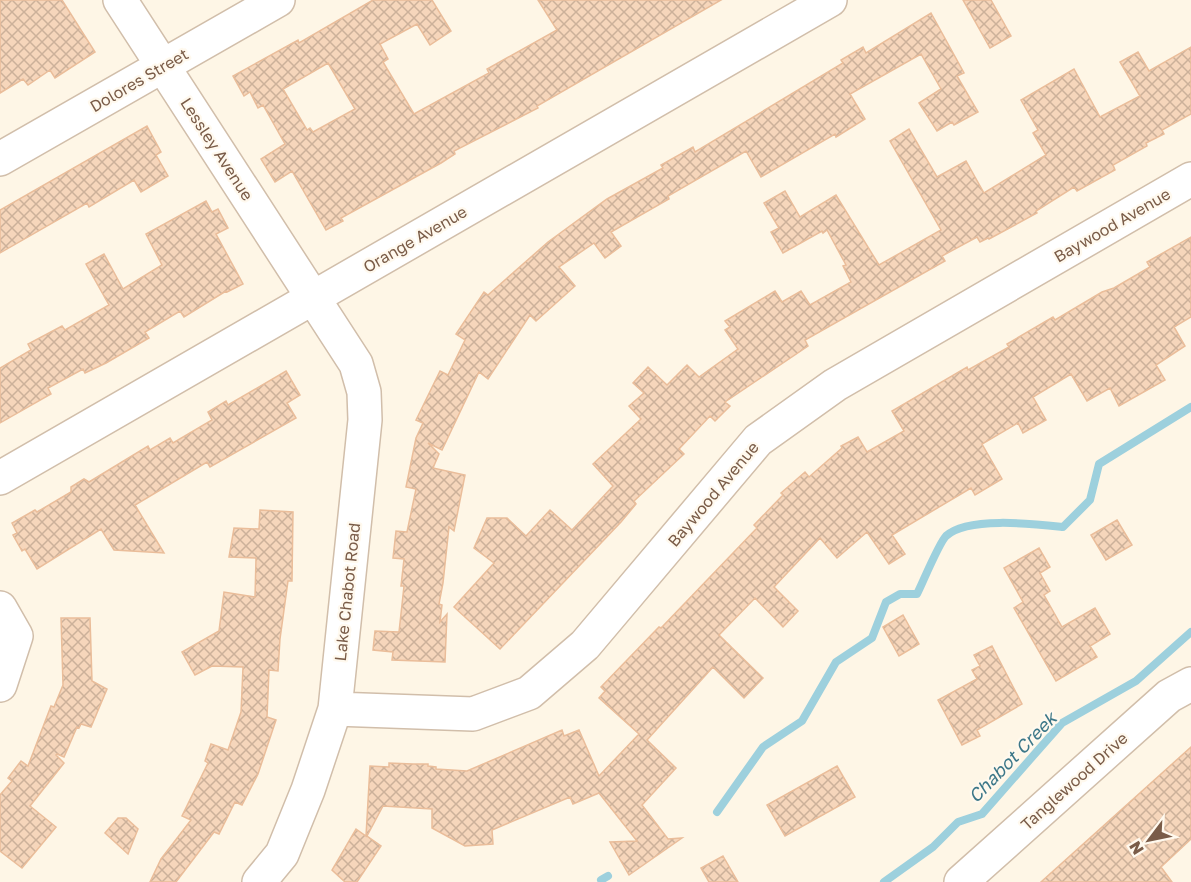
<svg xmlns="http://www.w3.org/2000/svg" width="1191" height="882" font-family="'Golos Text',sans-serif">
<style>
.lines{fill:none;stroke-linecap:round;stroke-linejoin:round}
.stream{stroke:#9dd0dd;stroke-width:8}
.building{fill:url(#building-cross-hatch);stroke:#eabd9a;stroke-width:1.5;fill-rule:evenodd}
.minor-casing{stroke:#d1beaa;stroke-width:36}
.minor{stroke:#fff;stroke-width:33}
.labels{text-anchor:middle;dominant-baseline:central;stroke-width:4.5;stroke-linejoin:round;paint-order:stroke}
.street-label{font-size:16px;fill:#7a5c48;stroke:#fff9ee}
.water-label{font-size:18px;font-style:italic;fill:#3c7788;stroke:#fff9ee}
</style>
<defs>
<pattern id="building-cross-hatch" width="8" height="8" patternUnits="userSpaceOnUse" patternTransform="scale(1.5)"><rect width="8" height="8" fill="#f6d6bb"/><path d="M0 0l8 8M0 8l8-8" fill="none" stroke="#ccb19a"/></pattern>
</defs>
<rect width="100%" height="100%" fill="#fef6e6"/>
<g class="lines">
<!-- stream -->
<path class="stream" d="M717,812L763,747L802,721L836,662L872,638L886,602L900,594H917C923,582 939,543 946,536C967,516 1035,524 1063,527L1090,500L1099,464L1191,407
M601,880L608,876
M884,882L933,847L958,822L982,814L1062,723L1136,681L1191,632"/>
</g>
<!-- building -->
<path class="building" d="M0,0H62L95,52L55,78L50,70L28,85L23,79L0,93Z
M373,0H432L451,31L430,45L417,24L380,44L388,59L383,62L414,114L489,73L487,69L557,30L538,0H721L537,106L538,108L454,151L455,154L441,163L341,218L343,221L326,230L292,171L275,182L261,159L285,144L263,105L258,108L250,92L244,96L233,76L298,40L299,43ZM328,63L355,109L313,132L310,128L307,130L283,89Z
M963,0H991L1011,36L990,48Z
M931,13L964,73L957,76L978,112L954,125L952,122L937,131L919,103L941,89L921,54L850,94L865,119L836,137L835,134L761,177L746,151L668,196L669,199L611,232L621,246L605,258L594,243L559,267L575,286L536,321L530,315L488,379L479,372L442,450L428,443L439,454L433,468L465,475L454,531L449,527L443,583L439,604L442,605L440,622L447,614L445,662L392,660L393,652L373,650L375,631L399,632L404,586H401L404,559L393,558L396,531L407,532L416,489L406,487L416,438L423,423L416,420L440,371L448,375L465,340L456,334L484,292L488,295L548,242L607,199L663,168L661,165L693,147L695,152L843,63L841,60L863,47L866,53Z
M1191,47V114L1162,130L1164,134L1146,143L1147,146L1113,165L1115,170L1077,191L1074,187L1036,211L1037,213L989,239L988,238L980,242L977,237L942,256L945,261L805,340L808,346L725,402L730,406L715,421L710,416L679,449L684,454L634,501L636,504L621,522L500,649L454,607L494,563L474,548L487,518H507L526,536L550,510L572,530L613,486L593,464L641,419L629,406L644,393L633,383L648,367L667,385L687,365L699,377L738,349L725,330L730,327L725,321L775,291L782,302L801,291L810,305L851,282L843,266L846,265L827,230L823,233L822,231L783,253L771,232L779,228L764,203L785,191L800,217L836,195L879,265L941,230L890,141L909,129L937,177L966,161L984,193L1046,155L1033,133L1038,130L1021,100L1074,69L1100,117L1140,96L1120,62L1138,52L1149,71Z
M147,126L161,152L156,155L168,176L141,192L134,180L89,207L87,203L0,253V210Z
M206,201L212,212L218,209L228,228L216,234L243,284L227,292L226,291L184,317L180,311L145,332L149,338L106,363L85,373L83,369L48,388L51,394L0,423V368L31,350L28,344L62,326L65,330L109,305L86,264L104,254L123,289L162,265L146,234Z
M1191,237V317L1174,327L1185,346L1156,365L1165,380L1119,406L1110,388L1087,401L1071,374L1033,397L1046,420L1023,433L1018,423L982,444L1002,479L975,495L971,488L892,535L905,554L889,564L867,532L837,558L820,538L774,587L798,611L783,627L755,598L719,635L763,678L744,698L713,667L647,740L676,768L642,805L668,839L682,838L629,875L610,842L637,841L599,793L573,804L570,797L492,830L493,844L465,846L432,828V809L383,806L367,836L381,846L357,882H345L332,870L356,829L366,836L370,766L389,767V763L413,764H428V766L436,767V769L467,771L562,730L564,736L579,730L599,776L639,734L599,698L605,691L601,687L659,627L661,628L757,528L754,525L783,495L781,493L805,472L809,477L842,448L841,446L858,437L867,452L904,431L892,411L967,367L968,370L1009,347L1007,344L1053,317L1055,320L1102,292L1114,288L1150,267L1147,262Z
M286,371L300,395L287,403L296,418L210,467L207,462L135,505L164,553L114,550L101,529L37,569L25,549L22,551L13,535L17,533L12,523L35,510L37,512L71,492V487L84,479L89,482L148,446L150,450L170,438L173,443L212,420L208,412L226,401L228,405Z
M260,510L293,512L292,581H288L280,639L278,671L269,670L267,717L276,720L258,774L242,805L235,802L219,834L214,832L176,882H150L161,859L191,820L182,816L208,763L205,761L211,744L228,750L241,712L243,667L212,666L195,675L182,652L219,631L224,592L255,597L256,558L229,557L234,528L259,529Z
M1117,520L1132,545L1106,560L1091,535Z
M1039,548L1050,567L1040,573L1050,591L1044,595L1062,627L1095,608L1110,634L1090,646L1097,657L1056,681L1014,608L1023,602L1004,568Z
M903,615L919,644L899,656L883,627Z
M61,618H90L92,681L107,689L91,727L81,724L79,728L77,727L64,757L57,754L56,755L64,763L30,806L56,827L22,868L0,851V795L12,781L8,778L21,761L28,766L51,706L54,707L63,685Z
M992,646L1022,704L977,730L980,736L962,745L938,700L977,679L972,670L980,666L974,655Z
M1191,747V839L1161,867L1172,882H1041Z
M837,766L855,797L785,836L767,805Z
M118,818H126L138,829L128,854L105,833Z
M723,856L738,882H709L701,868Z"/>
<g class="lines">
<defs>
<path id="minor" d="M120,0L356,364L364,392L365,420L335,709L308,790L282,854L259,882
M0,159L278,0
M0,478L830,0
M0,608L16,636L0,685
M335,709L473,714L529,693L585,645L758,440L835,385L1191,179
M961,882L1169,696L1191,684"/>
</defs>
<!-- minor casing -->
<use href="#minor" class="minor-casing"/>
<!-- minor -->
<use href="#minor" class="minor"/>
</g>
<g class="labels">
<!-- street labels -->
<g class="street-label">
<text transform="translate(139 80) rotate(-30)">Dolores Street</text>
<text transform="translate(217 149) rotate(57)">Lessley Avenue</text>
<text transform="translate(1112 225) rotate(-30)">Baywood Avenue</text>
<text transform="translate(415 239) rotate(-30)">Orange Avenue</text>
<text transform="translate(713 494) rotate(-50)">Baywood Avenue</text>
<text transform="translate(347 592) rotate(-84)">Lake Chabot Road</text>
<text transform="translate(1074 781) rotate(-42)">Tanglewood Drive</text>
</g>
<!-- water labels -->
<g class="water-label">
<text transform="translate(1012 757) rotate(-46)">Chabot Creek</text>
</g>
</g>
<!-- north arrow -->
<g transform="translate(1149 840) rotate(238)" stroke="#fff9ee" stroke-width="4.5" paint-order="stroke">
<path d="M0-4.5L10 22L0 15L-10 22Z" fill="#7a5c48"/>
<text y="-9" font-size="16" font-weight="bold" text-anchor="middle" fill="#7a5c48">N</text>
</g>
</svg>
